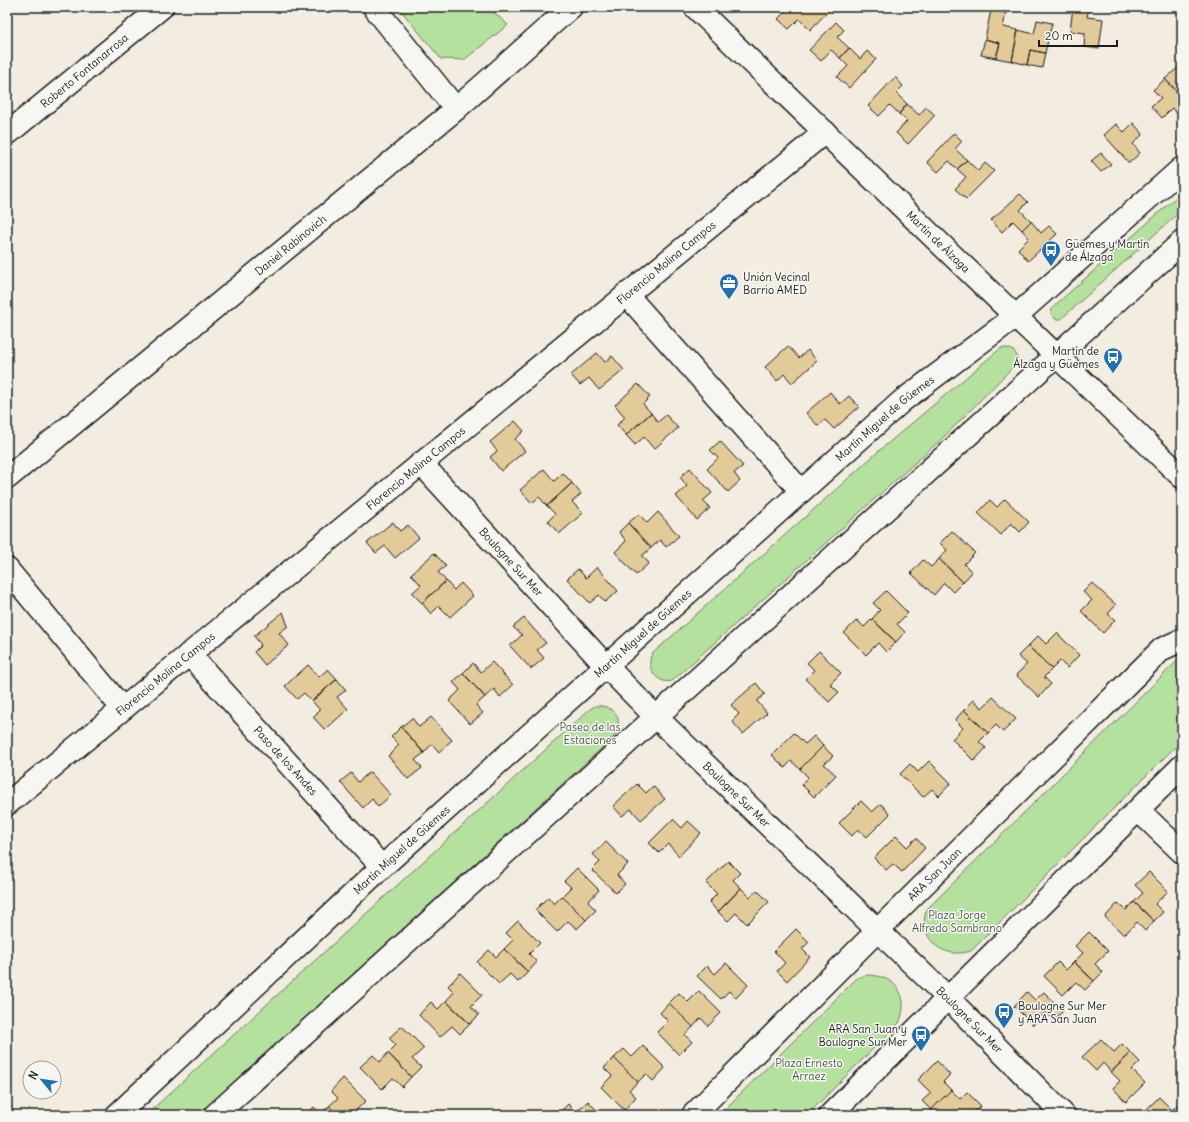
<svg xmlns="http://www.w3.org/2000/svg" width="1189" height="1122" font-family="Delius,sans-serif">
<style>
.green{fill:#b5e19f;stroke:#687e5e}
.building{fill:#e3ca99;stroke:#1c1c1c}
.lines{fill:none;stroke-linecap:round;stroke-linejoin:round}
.street-casing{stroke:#1c1c1c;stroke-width:25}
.street{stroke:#f6f6f2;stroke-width:22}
.labels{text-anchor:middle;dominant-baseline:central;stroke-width:3;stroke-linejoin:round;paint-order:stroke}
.street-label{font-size:11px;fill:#1c1c1c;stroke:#f6f6f2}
.poi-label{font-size:11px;fill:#1c1c1c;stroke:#f6f6f2;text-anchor:start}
.park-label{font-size:11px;fill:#4a5743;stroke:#f6f6f2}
</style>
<rect width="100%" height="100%" fill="#f2ede0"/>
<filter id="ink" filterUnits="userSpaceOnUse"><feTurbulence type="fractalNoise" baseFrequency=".025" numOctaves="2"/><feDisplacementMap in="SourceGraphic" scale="8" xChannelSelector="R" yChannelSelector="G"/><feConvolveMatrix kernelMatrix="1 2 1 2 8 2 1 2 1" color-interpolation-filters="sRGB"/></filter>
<g filter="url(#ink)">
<!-- green -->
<path class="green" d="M398,7H488L508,25L464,60L441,59Z
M1182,192V210L1061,319C1056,320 1053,318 1051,313L1052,308Z
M1001,348C1011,347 1019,352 1017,363L946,435L672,681C657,685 645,667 652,654L880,450Z
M1182,658V740L971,951C964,953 957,954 949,952C930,948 919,926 927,909L1178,660Z
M595,706C616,704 625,721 613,738L198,1115H146L590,709Z
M867,975C896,975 911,997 899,1023L807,1115H719L857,978Z"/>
<!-- building -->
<path class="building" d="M789,7H832L810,30L799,19L789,29L778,19Z
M1073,7H1089L1087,17L1103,19L1099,49L1084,47L1085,33L1070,31Z
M991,10L1006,13L1003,27L1018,30L1012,61L996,58L1000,43L985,39Z
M1037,20L1052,23L1045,53L1030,50L1027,65L1012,61L1018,30L1034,34Z
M836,22L844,30L837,37L849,48L840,58L831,50L821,61L809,50Z
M985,39L1000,43L996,58L981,55Z
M849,48L860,59L867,51L876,59L849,88L837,77L848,66L840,58Z
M1030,50L1045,53L1042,68L1027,65Z
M1182,64V97L1165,79Z
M895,77L903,86L896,93L907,104L899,114L890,105L879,116L868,106Z
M1165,79L1182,97V115L1180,117L1172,108L1162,118L1151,106L1161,98L1153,90Z
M907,104L919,115L926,107L935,115L908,144L896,133L907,121L899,114Z
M1133,123L1143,134L1133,144L1140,153L1129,163L1104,135L1116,124L1124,132Z
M954,133L962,141L955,149L967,160L957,169L949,161L938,172L927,162Z
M1101,153L1111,164L1101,172L1091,161Z
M967,160L978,171L985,163L994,171L966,199L955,189L966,177L957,169Z
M1020,194L1028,202L1020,210L1031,221L1022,230L1013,221L1002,232L991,220Z
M1031,221L1041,233L1049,226L1057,234L1028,261L1018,249L1029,238L1022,230Z
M788,346L799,358L808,350L817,361L792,383L784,374L777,381L765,367Z
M597,353L605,362L612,356L624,370L599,390L589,378L580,385L571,375Z
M638,384L650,397L643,404L651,413L626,435L617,425L625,417L615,405Z
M830,392L840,404L849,396L859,407L834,429L825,420L818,426L806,413Z
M651,413L658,422L666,415L678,428L654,449L644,437L635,445L626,435Z
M515,421L524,431L515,439L525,451L501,471L490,457L497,451L490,442Z
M720,441L743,466L734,473L740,481L728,492L707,469L718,458L710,450Z
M690,468L712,493L703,501L710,508L697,520L676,496L687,486L680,477Z
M544,469L554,481L563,473L572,483L547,506L539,497L532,503L520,490Z
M572,483L581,494L572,502L583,513L559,534L548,521L555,514L547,506Z
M1005,499L1029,522L1020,532L1011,523L1001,535L978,513L990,500L997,507Z
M658,512L679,536L666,547L660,540L651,548L628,523L639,514L647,523Z
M393,522L400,531L408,525L419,538L395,558L385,546L376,553L367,543Z
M628,523L651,548L642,556L649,563L636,575L615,552L626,541L619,532Z
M952,531L975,553L964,564L972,572L963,582L939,559L947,550L940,543Z
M434,553L446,566L438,572L446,581L422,603L412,593L421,585L411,574Z
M939,559L963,582L953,592L944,583L934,595L911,573L923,560L931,567Z
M597,567L618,591L605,602L599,595L590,603L567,579L578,569L586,578Z
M446,581L454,590L461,583L473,596L450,617L439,606L431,614L422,603Z
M1092,583L1116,605L1108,614L1115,620L1103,633L1081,611L1092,600L1083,592Z
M886,591L908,613L897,624L905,632L896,642L872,619L880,610L873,603Z
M283,612L288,626L279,633L289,645L265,665L254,652L261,645L254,636Z
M524,618L546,643L537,650L544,658L531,669L510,646L522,635L513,627Z
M872,619L896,642L886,652L878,643L866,655L844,633L857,620L864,627Z
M1057,633L1079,655L1067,668L1060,661L1052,669L1028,646L1038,636L1046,644Z
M1028,646L1052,669L1044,677L1051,684L1039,697L1016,675L1027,664L1018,656Z
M819,651L841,673L830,684L839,692L829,702L805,679L814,670L807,663Z
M492,662L513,685L500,697L494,689L485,697L463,673L473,663L481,672Z
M308,665L319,677L328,669L337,679L312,701L304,693L297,699L285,686Z
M463,673L485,697L476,705L483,713L470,724L449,701L460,690L453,682Z
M337,679L346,690L337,697L348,709L325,730L313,717L320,710L312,701Z
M756,683L765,694L757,701L767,713L743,734L732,721L739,714L731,705Z
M993,697L1016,719L1003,732L996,725L988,733L964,710L974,700L982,708Z
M964,710L988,733L979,742L986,748L974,761L952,739L963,728L955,720Z
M431,717L452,740L439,752L432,744L424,753L401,727L412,718L419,727Z
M401,727L424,753L415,760L422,768L408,779L388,756L399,745L391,737Z
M794,733L805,744L814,736L823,746L800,769L791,761L785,768L772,755Z
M823,746L833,756L824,764L836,775L814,797L801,784L808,777L800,769Z
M929,761L951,783L939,796L932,789L923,797L900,774L910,764L918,772Z
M370,772L391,795L378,807L372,799L363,808L340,782L351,773L358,782Z
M637,784L646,793L653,786L665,799L641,820L631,809L622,816L613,806Z
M861,801L872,812L881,804L890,814L867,837L858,829L852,836L839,823Z
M673,819L682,828L688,821L701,833L679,856L668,844L659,853L649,843Z
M896,836L907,847L916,838L925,848L902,872L893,864L886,870L874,858Z
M606,842L628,864L617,875L625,884L616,893L592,870L600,862L593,854Z
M728,861L740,873L733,880L741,888L718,912L709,902L717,894L706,883Z
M577,868L599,890L588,902L596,910L586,920L562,896L571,887L564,881Z
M1149,872L1168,891L1155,904L1163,912L1154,921L1134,902L1143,893L1135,885Z
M741,888L750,897L757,890L769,902L747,924L736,913L728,921L718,912Z
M562,896L586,920L577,929L568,921L557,932L535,910L548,897L554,904Z
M1134,902L1154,921L1145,931L1137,922L1124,935L1105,917L1118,903L1126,910Z
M518,921L540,943L529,954L537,962L528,972L504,949L513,940L506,933Z
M796,929L809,942L802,949L810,957L787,981L777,971L785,963L774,951Z
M1089,932L1108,951L1095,964L1103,972L1094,981L1074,962L1083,953L1075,946Z
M504,949L528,972L518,982L510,974L499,984L477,962L489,950L496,957Z
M1058,962L1066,970L1074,962L1094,981L1085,990L1076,982L1063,995L1044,976Z
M726,963L748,985L736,998L729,991L721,999L697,976L707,966L715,974Z
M460,973L482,995L471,1006L479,1015L470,1024L446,1001L454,992L448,986Z
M699,991L721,1013L708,1026L701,1018L693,1027L669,1003L679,993L688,1002Z
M1027,992L1035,1000L1044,992L1063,1011L1054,1020L1046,1012L1033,1025L1014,1006Z
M446,1001L470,1024L460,1034L452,1026L440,1037L419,1015L431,1002L438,1009Z
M669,1003L693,1027L685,1035L692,1042L679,1055L657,1032L668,1021L660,1013Z
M402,1026L424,1048L412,1059L421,1067L411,1077L388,1053L396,1045L389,1038Z
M1101,1039L1114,1052L1122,1044L1131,1053L1111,1072L1103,1063L1096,1071L1082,1057Z
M643,1046L665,1068L653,1081L646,1074L638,1082L614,1058L624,1049L632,1057Z
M388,1053L411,1077L402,1087L393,1078L382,1089L360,1067L373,1055L380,1062Z
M1131,1053L1140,1062L1132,1070L1145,1083L1126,1102L1113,1088L1120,1081L1111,1072Z
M614,1058L638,1082L629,1090L636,1097L624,1110L601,1087L612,1076L604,1068Z
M937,1061L950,1075L943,1082L951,1090L931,1110L922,1101L931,1093L918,1080Z
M343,1078L366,1101L355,1111L358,1115H338L329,1106L338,1098L331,1091Z
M951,1090L960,1099L967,1092L981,1106L971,1115H953L949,1111L945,1115H936L931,1110Z
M1159,1097L1172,1110L1180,1102L1182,1104V1115H1141Z
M588,1101L601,1115H559L558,1114L568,1104L576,1112Z
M329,1106L338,1115H306L314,1107L321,1114Z"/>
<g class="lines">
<defs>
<g id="street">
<path d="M374,7L456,109"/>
<path id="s1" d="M695,7L1182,477"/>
<path id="s2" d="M7,134L162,7"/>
<path d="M626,294L801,491"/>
<path id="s3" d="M421,463L606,666L656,717L948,998L1064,1115"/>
<path id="s4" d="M7,478L456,109L571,7"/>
<path d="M7,569L122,708"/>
<path id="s5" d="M189,654L382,867"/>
<path id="s6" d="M7,804L825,132"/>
<path d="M1138,810L1182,852"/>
<path id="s7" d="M117,1115L382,867L902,401L1016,316L1182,168"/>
<path d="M215,1115L1182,242"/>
<path id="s8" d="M693,1115L878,930L1162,649L1182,640"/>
<path d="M830,1115L1182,766"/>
</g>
</defs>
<!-- street casing -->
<use href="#street" class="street-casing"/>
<!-- street -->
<use href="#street" class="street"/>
</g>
</g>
<!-- icons -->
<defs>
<symbol id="bus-pin" viewBox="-11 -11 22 30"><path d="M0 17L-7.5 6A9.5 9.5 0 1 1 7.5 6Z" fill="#1f6fb2" stroke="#f6f6f2"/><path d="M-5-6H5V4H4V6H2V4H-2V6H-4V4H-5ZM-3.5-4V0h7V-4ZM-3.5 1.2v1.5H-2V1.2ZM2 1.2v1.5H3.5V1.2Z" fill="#fff"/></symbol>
<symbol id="office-pin" viewBox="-11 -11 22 30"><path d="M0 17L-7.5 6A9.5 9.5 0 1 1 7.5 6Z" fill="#1f6fb2" stroke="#f6f6f2"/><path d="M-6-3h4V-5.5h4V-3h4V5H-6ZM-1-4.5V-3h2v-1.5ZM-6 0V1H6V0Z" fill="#fff"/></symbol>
</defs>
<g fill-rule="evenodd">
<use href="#bus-pin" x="1040" y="239" width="22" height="30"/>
<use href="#office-pin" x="718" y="272" width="22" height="30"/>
<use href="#bus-pin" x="1102" y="346" width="22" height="30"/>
<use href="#bus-pin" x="993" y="1001" width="22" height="30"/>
<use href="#bus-pin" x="910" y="1024" width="22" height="30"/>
</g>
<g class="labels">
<!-- street labels -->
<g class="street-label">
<text stroke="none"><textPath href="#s2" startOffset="100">Roberto Fontanarrosa</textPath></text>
<text stroke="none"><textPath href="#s1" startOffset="338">Martín de Álzaga</textPath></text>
<text stroke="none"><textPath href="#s4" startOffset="367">Daniel Rabinovich</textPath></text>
<text stroke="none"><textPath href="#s6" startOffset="853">Florencio Molina Campos</textPath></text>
<text stroke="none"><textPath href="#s7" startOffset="1037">Martín Miguel de Güemes</textPath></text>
<text stroke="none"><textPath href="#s6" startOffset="529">Florencio Molina Campos</textPath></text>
<text stroke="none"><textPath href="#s3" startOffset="134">Boulogne Sur Mer</textPath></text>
<text stroke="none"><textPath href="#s7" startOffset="713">Martín Miguel de Güemes</textPath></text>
<text stroke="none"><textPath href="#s6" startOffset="205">Florencio Molina Campos</textPath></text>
<text stroke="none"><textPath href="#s5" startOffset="144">Paso de los Andes</textPath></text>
<text stroke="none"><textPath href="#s3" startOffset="458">Boulogne Sur Mer</textPath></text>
<text stroke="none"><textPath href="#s7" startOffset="389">Martín Miguel de Güemes</textPath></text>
<text stroke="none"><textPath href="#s8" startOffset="341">ARA San Juan</textPath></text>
<text stroke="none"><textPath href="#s3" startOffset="782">Boulogne Sur Mer</textPath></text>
</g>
<!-- poi labels -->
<g class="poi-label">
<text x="1065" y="244">Güemes y Martín<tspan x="1065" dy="13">de Álzaga</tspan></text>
<text x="743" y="277">Unión Vecinal<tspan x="743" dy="13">Barrio AMED</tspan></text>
<text x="1099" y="351" text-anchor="end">Martín de<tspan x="1099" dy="13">Álzaga y Güemes</tspan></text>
<text x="1018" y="1006">Boulogne Sur Mer<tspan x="1018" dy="13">y ARA San Juan</tspan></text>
<text x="907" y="1029" text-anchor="end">ARA San Juan y<tspan x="907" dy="13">Boulogne Sur Mer</tspan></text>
</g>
<!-- park labels -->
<g class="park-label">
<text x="590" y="727">Paseo de las<tspan x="590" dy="13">Estaciones</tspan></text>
<text x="957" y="915">Plaza Jorge<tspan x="957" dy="13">Alfredo Sambrano</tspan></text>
<text x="809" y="1063">Plaza Ernesto<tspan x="809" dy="13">Arraez</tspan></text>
</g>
</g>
<!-- margin -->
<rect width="1189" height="1122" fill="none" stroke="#f6f6f2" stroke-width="24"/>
<rect x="12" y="12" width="1165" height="1098" fill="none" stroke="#1c1c1c" stroke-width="1.5" filter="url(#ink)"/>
<!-- north arrow -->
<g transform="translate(42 1080) rotate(299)"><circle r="19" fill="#f6f6f2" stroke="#9f9f9c"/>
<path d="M0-3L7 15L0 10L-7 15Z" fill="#1f6fb2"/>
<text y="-6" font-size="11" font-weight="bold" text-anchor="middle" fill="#1c1c1c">N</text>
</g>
<!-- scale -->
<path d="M1039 40v6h78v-6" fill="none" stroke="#1c1c1c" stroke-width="2"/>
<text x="1045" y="40" font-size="12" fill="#1c1c1c" stroke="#f6f6f2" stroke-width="3" paint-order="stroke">20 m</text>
</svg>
